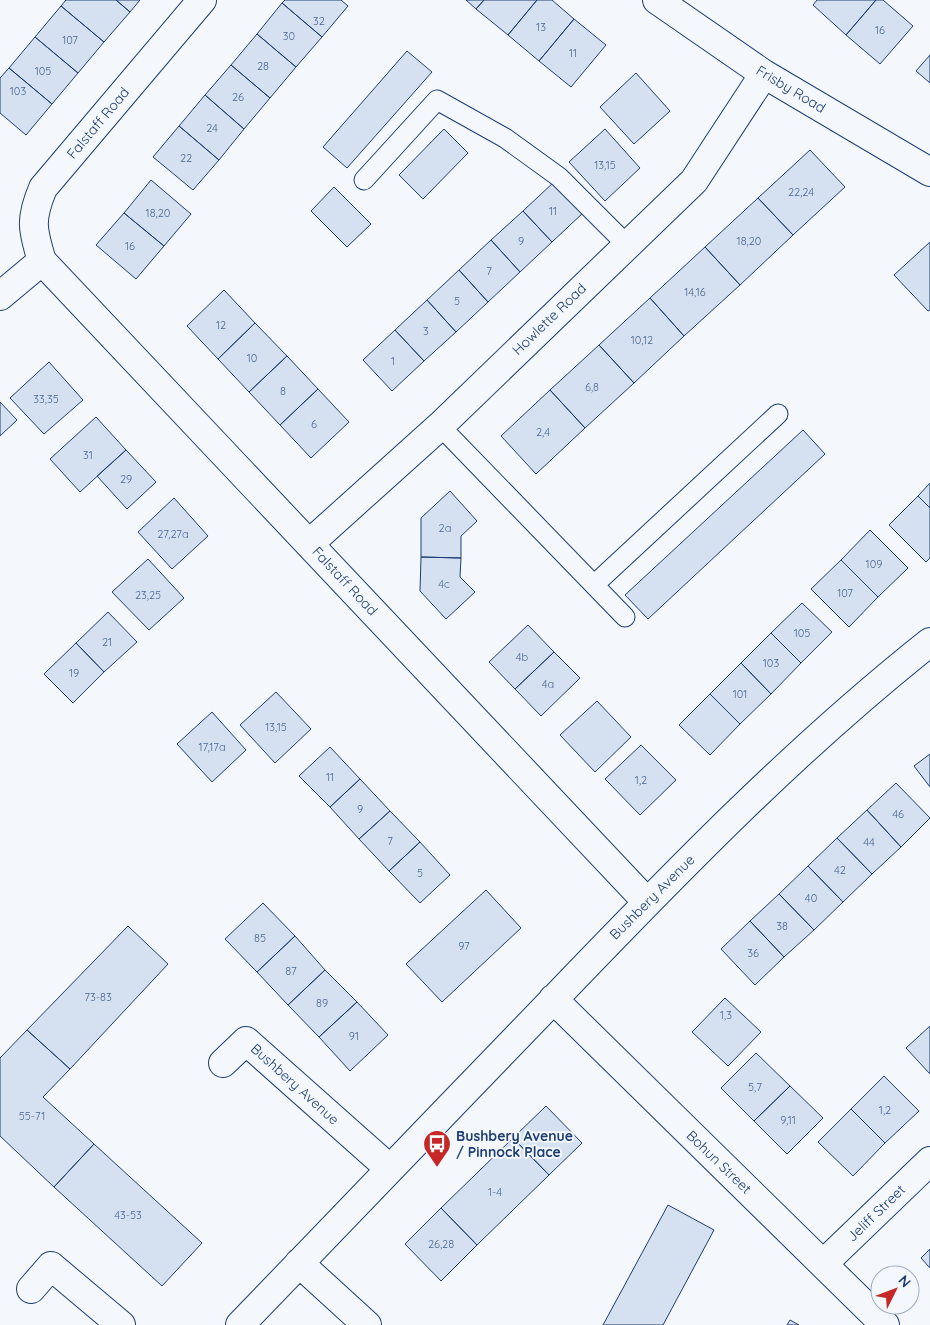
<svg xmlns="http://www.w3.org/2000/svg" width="930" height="1325" font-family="Quicksand,sans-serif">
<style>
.building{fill:#d5e0f0;stroke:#1d3f73}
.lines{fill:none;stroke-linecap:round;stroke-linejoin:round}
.service-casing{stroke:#1d3f73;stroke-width:21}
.minor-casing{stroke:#1d3f73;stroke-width:30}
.service{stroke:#f4f7fb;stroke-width:19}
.minor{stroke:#f4f7fb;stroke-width:28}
.labels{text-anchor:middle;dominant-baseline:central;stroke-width:4;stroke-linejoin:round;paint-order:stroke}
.number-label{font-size:11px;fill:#4b6792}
.street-label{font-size:14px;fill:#1d3f73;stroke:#f4f7fb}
.poi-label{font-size:14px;font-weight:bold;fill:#1d3f73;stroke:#f4f7fb;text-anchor:start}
</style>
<rect width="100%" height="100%" fill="#f4f7fb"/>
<!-- building -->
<path class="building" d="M66,0H116L130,12L104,42L61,6Z
M116,0H140L130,12Z
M285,0H341L348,6L322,37L282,3Z
M466,0H484L476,9Z
M484,0H537L508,35L476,9Z
M537,0H552L574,19L539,61L508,35Z
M817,0H876L846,35L813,5Z
M876,0H883L913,26L880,64L846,35Z
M282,3L322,37L296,67L257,34Z
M61,6L104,42L78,73L35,37Z
M574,19L606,45L571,87L539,61Z
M257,34L296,67L270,98L231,65Z
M35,37L78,73L52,104L9,68Z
M407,51L432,72L347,168L323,147Z
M930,55V83L916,71Z
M231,65L270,98L244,129L205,95Z
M9,68L52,104L26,135L0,113V78Z
M636,73L670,111L634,144L600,107Z
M205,95L244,129L219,160L179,126Z
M179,126L219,160L193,190L153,157Z
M444,129L468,153L423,199L399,175Z
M605,129L640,168L605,201L569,162Z
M810,150L845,187L793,235L758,198Z
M151,180L191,214L164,246L124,213Z
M555,181L584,212L552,242L523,211Z
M334,187L371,224L347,247L311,211Z
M758,198L793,235L740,285L705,247Z
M523,211L552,242L520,272L491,240Z
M124,213L164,246L136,279L96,245Z
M491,240L520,272L488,302L459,270Z
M930,242V310L928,311L894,275Z
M705,247L740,285L684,336L650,298Z
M459,270L488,302L456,332L427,300Z
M224,290L255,323L218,359L187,326Z
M650,298L684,336L634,383L599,345Z
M427,300L456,332L424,361L395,330Z
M255,323L287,356L249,392L218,359Z
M395,330L424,361L392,391L363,360Z
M599,345L634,383L585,428L550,390Z
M287,356L318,389L280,425L249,392Z
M49,362L83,400L44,434L10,398Z
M318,389L349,422L311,458L280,425Z
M550,390L585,428L536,474L501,436Z
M0,402L17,420L0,436Z
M96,417L126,450L80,492L50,459Z
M803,430L825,454L648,619L625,595Z
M126,450L156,482L127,509L97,476Z
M930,483V508L918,496Z
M450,491L477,521L461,536V558L421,557V518Z
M918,496L930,508V558L926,562L889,525Z
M174,498L208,536L172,569L138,532Z
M870,530L908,568L878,597L841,560Z
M421,557L461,558L460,577L475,592L446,619L420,591Z
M148,559L184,598L149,630L112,592Z
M841,560L878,597L849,627L811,589Z
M802,603L832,632L801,663L771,633Z
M108,612L137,642L104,672L76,643Z
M528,625L554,652L515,689L489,662Z
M771,633L801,663L771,694L741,663Z
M76,643L104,672L73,703L44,674Z
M554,652L580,678L541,716L515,689Z
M741,663L771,694L740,724L710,694Z
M276,692L311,729L275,763L240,725Z
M710,694L740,724L710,755L679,725Z
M597,701L631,737L595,772L560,735Z
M212,712L246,750L212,782L177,744Z
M641,745L676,780L640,815L605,779Z
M330,747L360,779L330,807L299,776Z
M930,754V787L914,766Z
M360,779L390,811L359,839L330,807Z
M896,783L930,818L901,847L867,810Z
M867,810L901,847L872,874L837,838Z
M390,811L420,842L389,871L359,839Z
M837,838L872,874L843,902L808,866Z
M420,842L450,875L420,903L389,871Z
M808,866L843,902L814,930L779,894Z
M486,890L521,928L442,1002L406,964Z
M779,894L814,930L784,957L750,921Z
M263,903L295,936L257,972L225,939Z
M750,921L784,957L755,985L721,949Z
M128,926L168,964L70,1069L27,1030Z
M295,936L325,970L288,1005L257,972Z
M325,970L357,1002L319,1037L288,1005Z
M725,998L761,1032L728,1066L692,1032Z
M357,1002L388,1035L350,1071L319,1037Z
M930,1026V1074L906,1048Z
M27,1030L70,1069L43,1097L94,1144L54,1187L0,1136V1058Z
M756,1053L790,1086L754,1121L721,1088Z
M884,1076L919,1111L885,1143L851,1109Z
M790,1086L823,1118L787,1154L754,1121Z
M546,1106L582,1143L549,1175L513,1138Z
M851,1109L885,1143L853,1176L818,1142Z
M513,1138L549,1175L477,1245L441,1208Z
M94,1144L202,1243L162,1286L54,1187Z
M668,1205L714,1230L663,1325H603Z
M441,1208L477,1245L441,1281L405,1244Z
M930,1249V1268L921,1258Z
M790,1320L799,1325H787Z"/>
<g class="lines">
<defs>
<path id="service" d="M364,180L437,100L505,138L559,177L626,244
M440,426L625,617
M595,584L778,414"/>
<path id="minor" d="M202,0L43,188C30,219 32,229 42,261L647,902
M657,0L764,74L930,172
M0,296L42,261
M310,543L440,426L694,181L764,74
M553,999L885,1325
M223,1063L246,1041L390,1169
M299,1263L367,1325
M823,1264L930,1161
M31,1289L51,1266L121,1325
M240,1325C344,1216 450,1107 555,998C674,874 795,749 930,642"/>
</defs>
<!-- service casing -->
<use href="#service" class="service-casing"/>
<!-- minor casing -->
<use href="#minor" class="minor-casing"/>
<!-- service -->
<use href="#service" class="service"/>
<!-- minor -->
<use href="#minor" class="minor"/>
</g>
<!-- icons -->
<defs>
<symbol id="bus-pin" viewBox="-11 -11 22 30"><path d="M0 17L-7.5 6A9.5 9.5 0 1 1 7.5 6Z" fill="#c62828" stroke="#f4f7fb"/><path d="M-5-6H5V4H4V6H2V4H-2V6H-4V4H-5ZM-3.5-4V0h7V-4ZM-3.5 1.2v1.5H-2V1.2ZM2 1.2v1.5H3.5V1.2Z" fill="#fff"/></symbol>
</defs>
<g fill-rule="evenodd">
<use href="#bus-pin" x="421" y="1128" width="32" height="43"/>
</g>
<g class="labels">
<!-- number labels -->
<g class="number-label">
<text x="319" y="21">32</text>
<text x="541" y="27">13</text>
<text x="880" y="30">16</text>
<text x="289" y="36">30</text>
<text x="70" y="40">107</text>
<text x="573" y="53">11</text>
<text x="263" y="66">28</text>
<text x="43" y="71">105</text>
<text x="18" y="91">103</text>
<text x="238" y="97">26</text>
<text x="212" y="128">24</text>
<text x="186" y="158">22</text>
<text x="605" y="165">13,15</text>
<text x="801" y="192">22,24</text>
<text x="553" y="211">11</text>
<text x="158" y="213">18,20</text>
<text x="521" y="241">9</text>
<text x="749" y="241">18,20</text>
<text x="130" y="246">16</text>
<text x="489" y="271">7</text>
<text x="695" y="292">14,16</text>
<text x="457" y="301">5</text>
<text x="221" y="325">12</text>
<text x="426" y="331">3</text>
<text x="642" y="340">10,12</text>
<text x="252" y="358">10</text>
<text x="393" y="361">1</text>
<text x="592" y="387">6,8</text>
<text x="283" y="391">8</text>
<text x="46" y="399">33,35</text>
<text x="314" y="424">6</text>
<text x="543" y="432">2,4</text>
<text x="88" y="455">31</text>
<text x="126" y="479">29</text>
<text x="445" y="528">2a</text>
<text x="173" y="534">27,27a</text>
<text x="874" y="564">109</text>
<text x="444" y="584">4c</text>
<text x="845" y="593">107</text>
<text x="148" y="595">23,25</text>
<text x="802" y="633">105</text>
<text x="107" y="642">21</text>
<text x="522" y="657">4b</text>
<text x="771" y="663">103</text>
<text x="74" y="673">19</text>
<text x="548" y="684">4a</text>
<text x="740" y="694">101</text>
<text x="276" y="727">13,15</text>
<text x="212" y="747">17,17a</text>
<text x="330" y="777">11</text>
<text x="641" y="780">1,2</text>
<text x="360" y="809">9</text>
<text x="898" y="814">46</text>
<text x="390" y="841">7</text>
<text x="869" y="842">44</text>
<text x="840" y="870">42</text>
<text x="420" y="873">5</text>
<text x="811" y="898">40</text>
<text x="782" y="926">38</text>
<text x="260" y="938">85</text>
<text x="464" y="946">97</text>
<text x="753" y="953">36</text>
<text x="291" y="971">87</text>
<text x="98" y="997">73-83</text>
<text x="322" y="1003">89</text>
<text x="726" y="1015">1,3</text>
<text x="354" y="1036">91</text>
<text x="755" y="1087">5,7</text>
<text x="885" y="1110">1,2</text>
<text x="32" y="1116">55-71</text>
<text x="788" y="1120">9,11</text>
<text x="495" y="1192">1-4</text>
<text x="128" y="1215">43-53</text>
<text x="441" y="1244">26,28</text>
</g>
<!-- street labels -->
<g class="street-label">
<text transform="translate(791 89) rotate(31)">Frisby Road</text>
<text transform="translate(98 123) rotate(-50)">Falstaff Road</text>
<text transform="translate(549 319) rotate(-44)">Howlette Road</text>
<text transform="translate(345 581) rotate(47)">Falstaff Road</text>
<text transform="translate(652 897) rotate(-45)">Bushbery Avenue</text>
<text transform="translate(295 1084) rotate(42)">Bushbery Avenue</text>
<text transform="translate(719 1162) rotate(44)">Bohun Street</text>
<text transform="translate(876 1213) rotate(-44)">Jeliff Street</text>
</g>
<!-- poi labels -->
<g class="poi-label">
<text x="456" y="1136">Bushbery Avenue<tspan x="456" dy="16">/ Pinnock Place</tspan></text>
</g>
</g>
<!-- north arrow -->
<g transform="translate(895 1290) rotate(48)"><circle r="24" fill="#f4f7fb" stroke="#9eadc5"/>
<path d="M0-4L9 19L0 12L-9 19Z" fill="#c62828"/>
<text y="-8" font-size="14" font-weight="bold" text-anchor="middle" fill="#1d3f73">N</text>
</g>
</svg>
